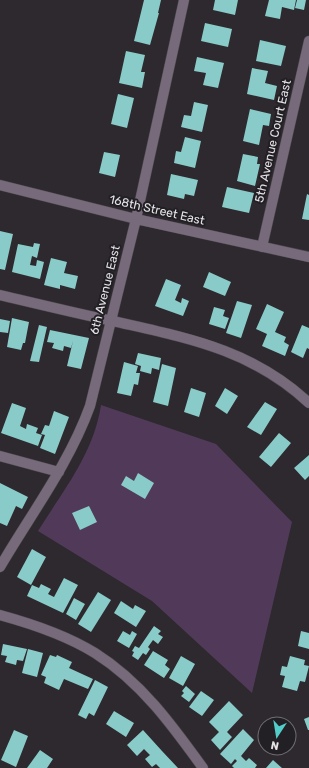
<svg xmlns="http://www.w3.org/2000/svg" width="309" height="768" font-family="Rubik,sans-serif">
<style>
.green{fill:#513a59}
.building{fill:#89cbc8}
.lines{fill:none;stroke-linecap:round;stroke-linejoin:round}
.minor-casing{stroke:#4b474c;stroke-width:11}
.minor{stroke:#766a7b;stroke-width:10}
.labels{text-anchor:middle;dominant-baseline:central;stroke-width:4;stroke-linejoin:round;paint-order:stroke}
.street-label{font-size:12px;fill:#e6e3e7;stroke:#232025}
</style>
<rect width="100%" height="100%" fill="#2d292e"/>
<!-- green -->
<path class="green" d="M101,405L216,444L292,522L252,693L152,601L38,531C63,491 94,453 101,405Z"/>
<!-- building -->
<path class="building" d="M144,0H161L158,13H159L150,45L134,41Z
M215,0H238L235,15L213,10Z
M269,0H296L294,10L282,7L280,19L265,16Z
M297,0H306L304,10L295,8Z
M205,23L232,29L228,47L201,41Z
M260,40L286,46L281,66L256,61Z
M126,51L145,55L141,72H145L142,88L119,83Z
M197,57L224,63L218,88L203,85L206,73L194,71Z
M252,68L268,71L265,83L277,86L274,100L247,94Z
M118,94L134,98L127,128L111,124Z
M194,102L208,105L202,132L181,127L184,115L191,116Z
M250,109L271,114L269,126L263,125L259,145L243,141Z
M185,137L201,141L195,168L174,163L176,151L181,152Z
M104,152L120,155L115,177L99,173Z
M243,154L258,157L257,164H260L255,186L237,181Z
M171,174L198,180L194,196L185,194L184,199L167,195Z
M227,187L254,193L249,213L222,207Z
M307,194L309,195V220L302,219Z
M0,231L13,234L5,270L0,269Z
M34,243L40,244L37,258L32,256L30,265L36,266L37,260L44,262L40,279L12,272L18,244L33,247Z
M51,258L67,262L64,273L78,276L75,289L60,285V289L44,285Z
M209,272L231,282L225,296L203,287Z
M166,279L181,285L175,300L181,303L182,298L189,301L183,316L155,306Z
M237,301L252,305L241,338L226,333Z
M267,304L284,312L275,332L286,337L284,342L289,345L285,356L262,346L267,334L256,329Z
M214,307L225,310L223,316L229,318L225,329L209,324Z
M12,318L29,322L25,343H23L21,350L7,347Z
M0,319L10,321L8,333L0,332Z
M39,325L47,327L39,362L30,361Z
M302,325L309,328V349L307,348L303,358L291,352Z
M50,330L89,338L81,369L67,366L73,341L71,348L64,346L63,351L52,348L54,343L47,342Z
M138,353L161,358L159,370L152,368L151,374L140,371L141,366L135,364Z
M124,362L138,366L136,373H140L138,385L134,384L131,396L117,393Z
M162,364L176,368L168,406L153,402Z
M191,388L206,393L199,417L184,412Z
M225,388L238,396L227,414L215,406Z
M265,402L277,409L261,435L247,427Z
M12,403L26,408L20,426L26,429L27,424L38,428L36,433L42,435L38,446L1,433Z
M54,411L69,417L55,454L40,448L45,435L41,434L45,425L49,426Z
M279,433L291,443L271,467L259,457Z
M309,455V476L305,480L294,468Z
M138,473L154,483L145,499L121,485L126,476L134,481Z
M0,483L28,497L22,509L16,506L7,526L0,523Z
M89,506L97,522L80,530L72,513Z
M32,549L46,557L31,585L17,577Z
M64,578L78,585L63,613L27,596L32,585L39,588L41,584L51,589L48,594L54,597Z
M98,592L111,600L91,632L78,624Z
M74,598L85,604L76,620L66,614Z
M121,601L133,609L135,605L146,611L136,627L114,613Z
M154,626L161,631L158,634L163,637L158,644L153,640L148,647L150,649L146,655L143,653L138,660L132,656L134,652L132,651L135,646L139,648Z
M123,631L130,635L132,631L137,634L129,648L117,641Z
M301,631L309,633V649L298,646Z
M3,644L27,649L23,661L17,660L16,665L5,662L7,656L1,655Z
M28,649L43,653L37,677L22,673Z
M153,651L168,660L165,665L170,669L164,678L144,665Z
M50,655L56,657L57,655L72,662L69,668L93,679L88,689L64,679L59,690L44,683L46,677L41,675Z
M181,656L195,664L183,686L169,678Z
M290,656L305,660L304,665L309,666L305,682L300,681L297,691L282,687L285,676L280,675L282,666L287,667Z
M95,680L108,687L94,716L89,713L86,719L78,715Z
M186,686L195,694L189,702L181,696L184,693L182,691Z
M201,691L214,700L202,716L189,707Z
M229,701L243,715L227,732L232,737L220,750L211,740L219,732L209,722Z
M114,711L134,723L126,737L106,724Z
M309,717V730H308L304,719Z
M243,729L254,740L241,756L246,761L249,758L257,765L255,768H234L232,766L237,761L235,759L231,764L220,754Z
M14,730L28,736L16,767L1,760Z
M143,730L162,751L178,768H160L156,764L152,767L145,759L150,755L144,749L137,756L127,745Z
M40,750L53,759L47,768H27Z
M273,760L282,768H266Z"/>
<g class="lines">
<defs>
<path id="minor" d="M0,185L136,219L309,257
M262,247L309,41
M0,295C38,304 75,313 113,321C187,338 251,349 309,403
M0,456L59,472
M0,567C31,514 69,464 90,406L136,219L184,0
M0,615C33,624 66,635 95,653C141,682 172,725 203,768"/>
</defs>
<!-- minor casing -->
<use href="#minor" class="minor-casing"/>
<!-- minor -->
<use href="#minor" class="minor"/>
</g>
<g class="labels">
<!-- street labels -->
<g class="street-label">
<text transform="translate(273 141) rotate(-77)">5th Avenue Court East</text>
<text transform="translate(157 210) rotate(13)">168th Street East</text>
<text transform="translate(105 290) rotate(-76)">6th Avenue East</text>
</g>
</g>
<!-- north arrow -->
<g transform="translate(277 736) rotate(192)"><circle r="19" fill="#232025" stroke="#716e73"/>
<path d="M0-3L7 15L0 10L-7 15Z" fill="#53cdca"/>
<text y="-6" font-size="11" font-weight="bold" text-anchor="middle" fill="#e6e3e7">N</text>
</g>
</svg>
